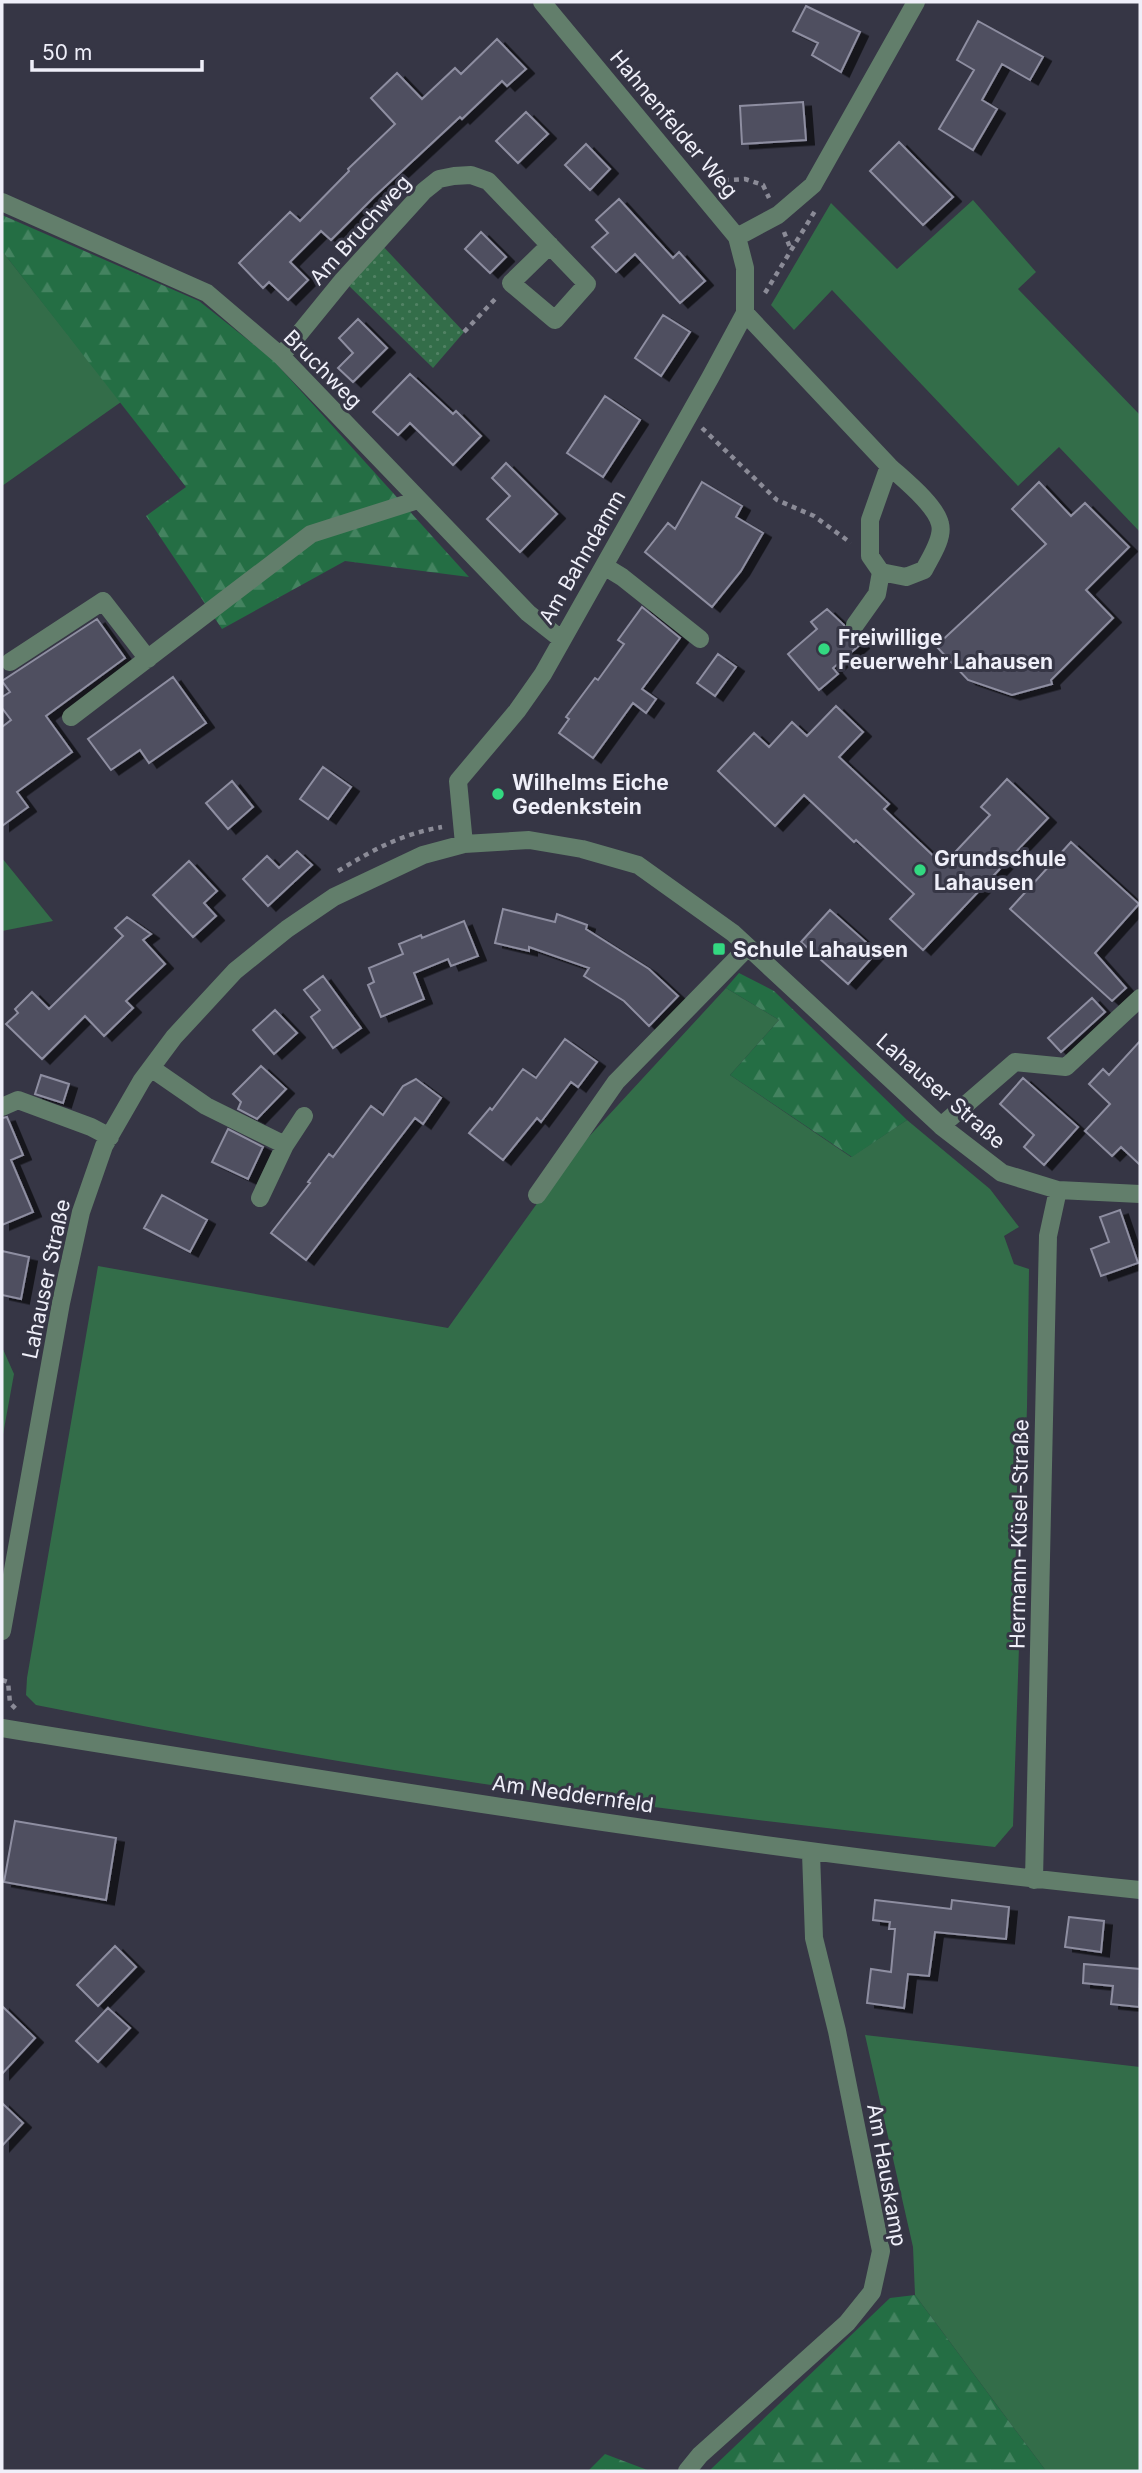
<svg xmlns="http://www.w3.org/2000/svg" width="1142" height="2473" font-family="Inter,sans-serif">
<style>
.green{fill:#336d49}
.forest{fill:url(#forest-firs)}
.park{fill:url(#park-dots)}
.building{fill:#4f4f60;stroke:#8e8ea1;stroke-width:2;filter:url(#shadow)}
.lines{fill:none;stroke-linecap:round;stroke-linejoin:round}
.path{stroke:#8b8b97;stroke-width:4.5;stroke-dasharray:5 5;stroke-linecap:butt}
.minor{stroke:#627e6b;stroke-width:18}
.poi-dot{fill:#33d881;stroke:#363645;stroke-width:2.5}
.labels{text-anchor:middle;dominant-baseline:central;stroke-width:6;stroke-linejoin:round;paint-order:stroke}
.street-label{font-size:21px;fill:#efeff9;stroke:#363645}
.poi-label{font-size:21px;font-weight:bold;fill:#efeff9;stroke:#363645;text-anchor:start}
</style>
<defs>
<pattern id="forest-firs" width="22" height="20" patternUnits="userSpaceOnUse" patternTransform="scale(1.75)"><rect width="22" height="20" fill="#246e44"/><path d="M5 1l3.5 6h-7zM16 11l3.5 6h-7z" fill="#448360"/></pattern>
<pattern id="park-dots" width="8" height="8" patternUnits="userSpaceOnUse" patternTransform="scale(1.75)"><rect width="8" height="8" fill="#336d49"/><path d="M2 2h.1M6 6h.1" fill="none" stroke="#518264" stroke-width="1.8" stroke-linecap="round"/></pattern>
<filter id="shadow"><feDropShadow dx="8" dy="4.5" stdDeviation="0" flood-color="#0009"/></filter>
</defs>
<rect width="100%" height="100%" fill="#363645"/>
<!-- green -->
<path class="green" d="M973,200L1036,272L1018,289L1140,415V532L1059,447L1018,486L832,290L794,330L771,305L831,203L897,269Z
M2,251L121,402L2,486Z
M2,858L53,921L2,931Z
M726,988L779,1020L730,1075L851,1157L907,1120L990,1189L1019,1227L1004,1236L1014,1264L1029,1269L1027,1407L1013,1826L995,1847C807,1826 619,1805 432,1776C299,1756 167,1731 36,1705L26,1695L27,1678L98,1266L448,1328L571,1156Z
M2,1347L14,1374L2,1440Z
M865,2035L1140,2067V2471H1046L915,2295L913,2247Z"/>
<!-- forest -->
<path class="forest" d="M2,215L199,301L272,359L469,577L345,561L222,629L146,516L186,487L2,251Z
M739,973L774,991L907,1120L852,1157L730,1075L779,1020L726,988Z
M915,2295L1046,2471H709L890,2298Z
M605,2454L650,2471H588Z"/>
<!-- park -->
<path class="park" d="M378,241L464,332L433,368L343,280Z"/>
<!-- building -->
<path class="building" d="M806,6L860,32L841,72L812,55L818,43L793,31Z
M978,21L1043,57L1030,80L1002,64L982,100L997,109L973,150L939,129L974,70L957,60Z
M497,39L526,69L507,86L502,81L462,119L460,117L374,197L331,240L321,231L290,262L308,280L288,300L269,282L263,288L239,263L290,212L300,221L349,171L348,169L395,124L371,98L397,73L422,99L455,68L461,74Z
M803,102L806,140L742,144L740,106Z
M526,112L548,134L518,163L496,141Z
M899,142L953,197L923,225L870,171Z
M586,144L610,169L590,190L565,165Z
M619,199L673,258L679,252L705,281L680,303L635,254L616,272L592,247L608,233L596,220Z
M481,232L506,257L490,273L465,249Z
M663,315L690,332L661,376L635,358Z
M358,319L387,348L353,382L338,368L353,353L339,338Z
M410,374L453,414L456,411L481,436L453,465L410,423L398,435L373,412Z
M605,396L640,420L603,477L567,453Z
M506,463L557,514L520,552L487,519L510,496L492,478Z
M702,482L742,506L736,517L763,533L741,571L712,607L645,552L668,523L675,529Z
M1039,482L1071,516L1085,503L1129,547L1086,590L1113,618L1051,680L1052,684L1012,695L968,680L936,646L1046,544L1012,509Z
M642,607L680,638L642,689L656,699L646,713L633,703L593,758L559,733L569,719L566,717L583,694L595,678L598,680L624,644L618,640Z
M827,609L844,625L848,634L854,636L861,644L833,668L838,674L819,690L788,654L817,629L811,622Z
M97,619L125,658L46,716L72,752L17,792L28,807L2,826V727L11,720L2,708V697L10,692L2,681Z
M718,654L736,667L715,696L697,683Z
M173,677L206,723L149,763L140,750L111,770L88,739Z
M836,706L863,732L839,757L889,804L884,809L943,865L990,815L981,807L1007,779L1048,818L923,950L890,919L914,894L856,840L854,842L804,795L775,826L718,771L754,733L769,747L792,722L807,736Z
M323,767L351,787L328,819L300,799Z
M232,781L253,807L228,829L206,803Z
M1071,842L1139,904L1095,953L1126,988L1112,1001L1010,909Z
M297,851L312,865L268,906L243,879L267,856L279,868Z
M189,861L217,891L204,903L216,916L193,937L153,895Z
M503,909L555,922L557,914L587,925L586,929L649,969L678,996L649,1026L624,1001L584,976L589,968L529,947V951L495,943Z
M830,910L877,952L848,984L801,942Z
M127,917L151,934L143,940L165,964L126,1001L133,1008L104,1036L85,1016L42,1059L6,1024L18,1013L15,1009L32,992L49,1009L123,936L115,928Z
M464,921L478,956L451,966L448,959L414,973L424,999L381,1017L368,985L374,982L369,968L403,954L399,944L421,935L422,938Z
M323,976L361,1028L333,1048L311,1017L320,1010L304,990Z
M1092,998L1105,1012L1061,1052L1048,1038Z
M275,1010L297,1033L274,1054L253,1030Z
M565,1039L597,1062L578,1087L571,1082L541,1122L537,1118L503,1160L469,1133L490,1108L492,1110L523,1069L536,1078Z
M1140,1041V1165L1121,1147L1112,1156L1085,1131L1110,1104L1089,1084L1103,1069L1109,1075Z
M261,1066L286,1089L257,1119L238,1109L241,1102L233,1094Z
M41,1075L69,1084L63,1103L35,1094Z
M1023,1078L1078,1127L1044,1165L1024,1147L1034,1135L1000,1104Z
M416,1079L441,1098L423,1124L415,1118L306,1260L271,1233L310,1183L308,1182L329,1154L333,1157L371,1106L383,1115L403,1086Z
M7,1117L23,1155L11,1160L33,1212L2,1225V1118Z
M228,1129L263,1147L248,1179L212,1162Z
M162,1195L207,1220L190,1252L144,1228Z
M1120,1210L1138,1263L1101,1276L1091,1249L1109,1242L1100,1217Z
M2,1251L29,1257L21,1299L2,1295Z
M15,1821L116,1838L106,1900L4,1882Z
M875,1900L951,1909L952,1900L1009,1907L1006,1939L935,1932L929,1976L908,1974L904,2008L867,2003L871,1969L891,1972L895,1929H889L890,1922L873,1920Z
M1069,1917L1104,1921L1101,1952L1065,1947Z
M115,1946L136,1967L98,2006L77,1985Z
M1084,1964L1140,1969L1139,2007L1111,2004L1113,1986L1083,1983Z
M2,2006L35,2038L2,2074Z
M108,2008L130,2028L98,2062L76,2041Z
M2,2103L23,2123L2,2146Z"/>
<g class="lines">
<!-- path -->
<path class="path" d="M714,181L745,179L763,185L769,198
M784,232L791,250
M765,293L815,211
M464,332L498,296
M702,428L777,500L814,516L851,543
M338,871C373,850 401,834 442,827
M2,1680L8,1682L10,1703L17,1710"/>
<!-- minor -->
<path class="minor" d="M2,202L207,293L281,356L528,613L561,639
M737,237L778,215L813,185L916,2
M745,313L889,466
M281,356L343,280L424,191L439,179L454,176L471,175L488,181L587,284L555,320L511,283L550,245
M889,466C903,479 936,505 940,524C944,538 930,558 924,570L906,577L881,572L870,556V520Z
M604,566L622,577L700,639
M855,625L877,594L881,572
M10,662L103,601L148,659
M71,717L311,534L418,500
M464,844L458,781L517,711L543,674L710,378L745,313V268L737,237L542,2
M151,1068L206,1106L285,1145L260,1198
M2,1107L18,1100L91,1127L110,1137
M941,1126L1015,1062L1066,1067L1140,998
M285,1145L304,1116
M537,1195L616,1082L748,947
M2,1631L61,1303L81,1212L104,1146L142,1080L174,1037L235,971L287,929L334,897L423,855L464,844L529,840L582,849L638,865L733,933L941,1126L1002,1173L1058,1190L1140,1194
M2,1728C380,1789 759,1851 1140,1890
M1034,1880L1048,1236L1058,1190
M687,2471L700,2455L847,2323L872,2292L881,2251L837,2031L814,1938L811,1853"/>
</g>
<!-- markers -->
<g class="poi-dot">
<circle cx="824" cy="649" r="7"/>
<circle cx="498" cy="794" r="7"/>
<circle cx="920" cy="870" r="7"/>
<rect x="712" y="942" width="14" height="14" rx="3.5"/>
</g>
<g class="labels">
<!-- street labels -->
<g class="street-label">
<text transform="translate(674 124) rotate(50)">Hahnenfelder Weg</text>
<text transform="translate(360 230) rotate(-48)">Am Bruchweg</text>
<text transform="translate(323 369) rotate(45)">Bruchweg</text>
<text transform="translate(582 557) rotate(-60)">Am Bahndamm</text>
<text transform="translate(941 1091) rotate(41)">Lahauser Straße</text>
<text transform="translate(46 1279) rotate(-78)">Lahauser Straße</text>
<text transform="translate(1019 1534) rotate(-89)">Hermann-Küsel-Straße</text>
<text transform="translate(573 1794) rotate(8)">Am Neddernfeld</text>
<text transform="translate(887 2175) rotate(80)">Am Hauskamp</text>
</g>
<!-- poi labels -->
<g class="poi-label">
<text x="838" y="637">Freiwillige<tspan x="838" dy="24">Feuerwehr Lahausen</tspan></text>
<text x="512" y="782">Wilhelms Eiche<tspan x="512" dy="24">Gedenkstein</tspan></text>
<text x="934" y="858">Grundschule<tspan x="934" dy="24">Lahausen</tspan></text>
<text x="733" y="949">Schule Lahausen</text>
</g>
</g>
<!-- border -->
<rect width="1142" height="2473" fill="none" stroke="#efeff9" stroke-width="7"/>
<!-- scale -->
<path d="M32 60v10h170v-10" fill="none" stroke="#efeff9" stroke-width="3.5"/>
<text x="42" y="60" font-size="21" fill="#efeff9" stroke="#363645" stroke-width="5" paint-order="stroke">50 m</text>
</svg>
